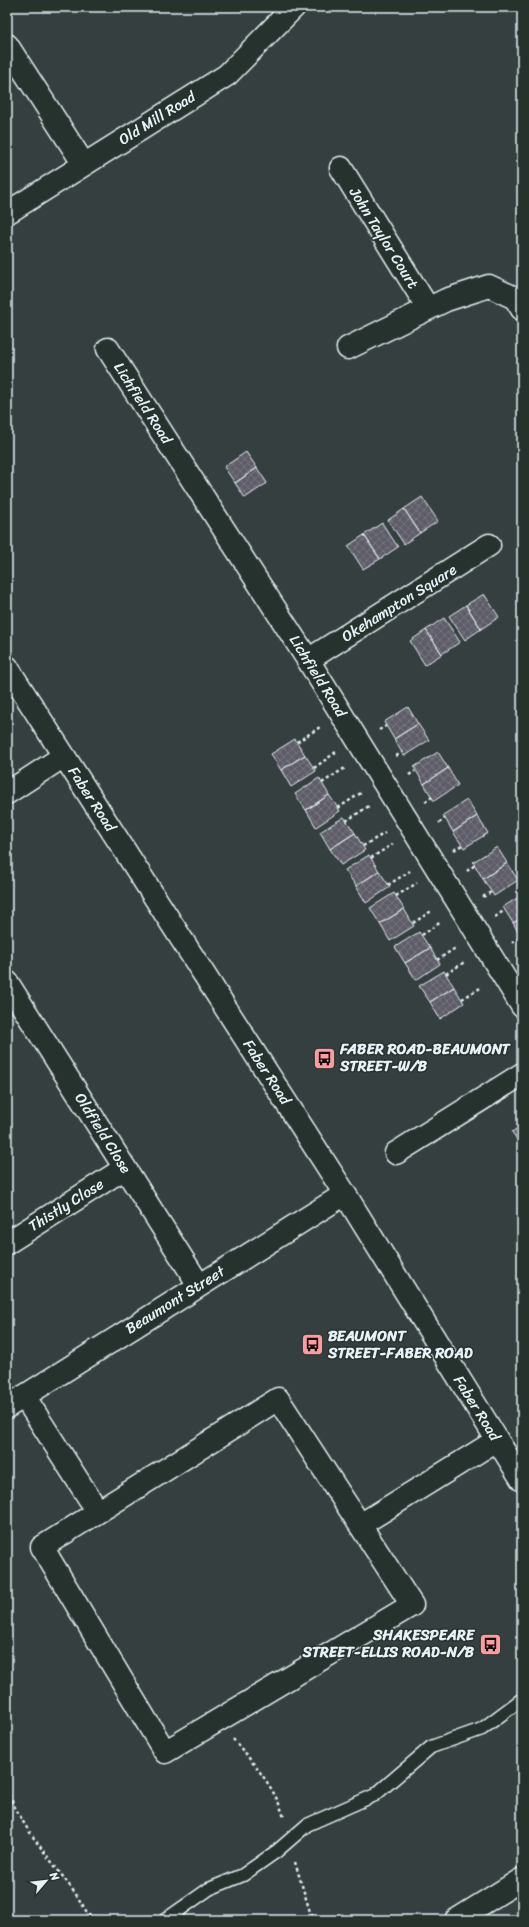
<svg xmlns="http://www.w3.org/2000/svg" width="529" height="1927" font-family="Sriracha,sans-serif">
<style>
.building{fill:url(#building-cross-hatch);stroke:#e8f1f8}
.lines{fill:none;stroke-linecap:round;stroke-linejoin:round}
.service-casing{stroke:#e8f1f8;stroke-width:15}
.minor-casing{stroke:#e8f1f8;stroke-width:25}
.tertiary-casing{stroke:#e8f1f8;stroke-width:25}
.path{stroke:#e8f1f8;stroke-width:2.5;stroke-dasharray:3 3;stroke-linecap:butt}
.service{stroke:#26332d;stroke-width:12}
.minor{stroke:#26332d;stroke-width:22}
.tertiary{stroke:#26332d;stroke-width:22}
.labels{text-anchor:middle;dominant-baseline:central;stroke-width:3;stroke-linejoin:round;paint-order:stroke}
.street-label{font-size:15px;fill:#e8f1f8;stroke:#26332d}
.poi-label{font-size:15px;font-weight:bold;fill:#e8f1f8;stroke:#26332d;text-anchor:start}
</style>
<defs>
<pattern id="building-cross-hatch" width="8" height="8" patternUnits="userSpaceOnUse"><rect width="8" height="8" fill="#5d5c68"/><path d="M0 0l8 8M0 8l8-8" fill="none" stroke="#74747e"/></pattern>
</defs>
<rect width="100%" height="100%" fill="#363f3f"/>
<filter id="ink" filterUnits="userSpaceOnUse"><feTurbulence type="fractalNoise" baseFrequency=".025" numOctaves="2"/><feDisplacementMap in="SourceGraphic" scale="8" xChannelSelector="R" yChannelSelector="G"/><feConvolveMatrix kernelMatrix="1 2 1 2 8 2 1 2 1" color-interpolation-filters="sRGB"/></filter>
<g filter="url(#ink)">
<!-- building -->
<path class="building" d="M246,452L257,468L235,483L224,467Z
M257,468L267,483L245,498L235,483Z
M422,497L438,521L420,533L404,509Z
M404,509L420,533L404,544L388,520Z
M382,523L398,547L380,559L364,535Z
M364,535L380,559L363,569L348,546Z
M484,594L499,617L481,629L466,605Z
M466,605L481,629L465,640L449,616Z
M444,618L460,642L442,654L426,630Z
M426,630L442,654L425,665L410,641Z
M408,707L418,724L394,739L384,722Z
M418,724L429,740L404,756L394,739Z
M295,739L305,755L281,770L271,754Z
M438,752L448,768L424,784L414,767Z
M305,755L316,771L291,787L281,770Z
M448,768L458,785L434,801L424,784Z
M319,778L329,795L306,810L295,794Z
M329,795L340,811L316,827L306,810Z
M467,800L477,816L453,832L443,815Z
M477,816L488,833L464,848L453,832Z
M344,817L355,833L330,849L320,832Z
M355,833L365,850L341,865L330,849Z
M497,847L507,863L483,879L473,862Z
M369,855L379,871L356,886L345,870Z
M507,863L518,880L494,896L483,879Z
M379,871L390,887L366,903L356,886Z
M394,893L404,909L380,924L370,908Z
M522,895V918L513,923L503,907Z
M404,909L414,926L390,941L380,924Z
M522,918V938L513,923Z
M419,932L430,948L405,963L395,947Z
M430,948L440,964L416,980L405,963Z
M444,971L454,987L430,1002L419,986Z
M454,987L464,1003L440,1019L430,1002Z
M522,1125V1147L512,1132Z"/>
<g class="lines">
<defs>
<path id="service" d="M165,1920L209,1889L243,1875L277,1851L307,1825L375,1795L431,1747L482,1729L522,1699"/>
<path id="minor" d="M7,45L83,163
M341,168L428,308
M348,348L446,300L489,286L515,298L522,309
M108,349L308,660L522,1006
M308,660L489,545
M7,667L345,1194L522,1480
M7,793L64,756
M7,982L199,1285
M396,1153L522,1074
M7,1243L125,1168
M24,1396L98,1512
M7,1407L345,1194
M360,1525L278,1399L42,1547L165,1752L412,1605L360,1525L497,1440
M456,1920L522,1879"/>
<path id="tertiary" d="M7,213L227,75L294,7"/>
</defs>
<!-- service casing -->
<use href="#service" class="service-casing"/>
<!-- minor casing -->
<use href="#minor" class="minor-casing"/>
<!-- tertiary casing -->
<use href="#tertiary" class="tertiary-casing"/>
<!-- path -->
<path class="path" d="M379,730L386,726
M297,742L320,727
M396,756L403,752
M314,768L336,752
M409,775L415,771
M322,783L345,768
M425,802L432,797
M338,808L361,793
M346,821L369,806
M439,823L445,818
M363,846L385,833
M454,850L462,845
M371,858L393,844
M467,871L475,865
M388,885L410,871
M396,896L417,883
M483,897L491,892
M495,917L505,910
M413,923L433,910
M422,935L441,922
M512,943L521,937
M437,960L457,947
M446,974L466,961
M462,999L482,987
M233,1739C253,1763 276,1788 284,1818
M7,1789C25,1839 68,1874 91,1920
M295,1862L310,1912L315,1920"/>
<!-- service -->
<use href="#service" class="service"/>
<!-- minor -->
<use href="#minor" class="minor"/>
<!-- tertiary -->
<use href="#tertiary" class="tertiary"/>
</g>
</g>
<!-- icons -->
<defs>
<symbol id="bus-square" viewBox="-11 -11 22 22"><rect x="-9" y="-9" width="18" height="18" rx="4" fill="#ff9aa2" stroke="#26332d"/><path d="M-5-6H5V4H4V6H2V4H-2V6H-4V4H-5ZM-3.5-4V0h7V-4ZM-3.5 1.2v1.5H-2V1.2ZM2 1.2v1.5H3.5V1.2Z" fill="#111"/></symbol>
</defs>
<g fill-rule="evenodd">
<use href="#bus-square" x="312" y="1046" width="25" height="25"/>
<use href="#bus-square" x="300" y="1332" width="25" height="25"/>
<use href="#bus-square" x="478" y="1632" width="25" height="25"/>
</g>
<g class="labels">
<!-- street labels -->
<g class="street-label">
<text transform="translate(157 118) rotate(-32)">Old Mill Road</text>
<text transform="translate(384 238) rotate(58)">John Taylor Court</text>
<text transform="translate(143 403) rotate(57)">Lichfield Road</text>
<text transform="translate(399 603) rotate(-32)">Okehampton Square</text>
<text transform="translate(318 676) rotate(58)">Lichfield Road</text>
<text transform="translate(92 799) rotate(57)">Faber Road</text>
<text transform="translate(267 1072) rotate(57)">Faber Road</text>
<text transform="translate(103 1133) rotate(58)">Oldfield Close</text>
<text transform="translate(66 1205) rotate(-32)">Thistly Close</text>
<text transform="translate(175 1300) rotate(-32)">Beaumont Street</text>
<text transform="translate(477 1408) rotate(58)">Faber Road</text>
</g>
<!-- poi labels -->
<g class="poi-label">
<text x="340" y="1049">FABER ROAD-BEAUMONT<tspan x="340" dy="17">STREET-W/B</tspan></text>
<text x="328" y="1336">BEAUMONT<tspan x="328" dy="17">STREET-FABER ROAD</tspan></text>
<text x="474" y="1635" text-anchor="end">SHAKESPEARE<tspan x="474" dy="17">STREET-ELLIS ROAD-N/B</tspan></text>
</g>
</g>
<!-- margin -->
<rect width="529" height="1927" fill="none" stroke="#26332d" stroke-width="24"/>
<rect x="12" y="12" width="505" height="1903" fill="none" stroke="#e8f1f8" stroke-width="1.5" filter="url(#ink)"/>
<!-- north arrow -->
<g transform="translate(46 1881) rotate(62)" stroke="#26332d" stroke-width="3" paint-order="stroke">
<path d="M0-3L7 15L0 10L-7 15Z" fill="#e8f1f8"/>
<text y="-6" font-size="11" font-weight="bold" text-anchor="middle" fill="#e8f1f8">N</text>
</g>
</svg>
